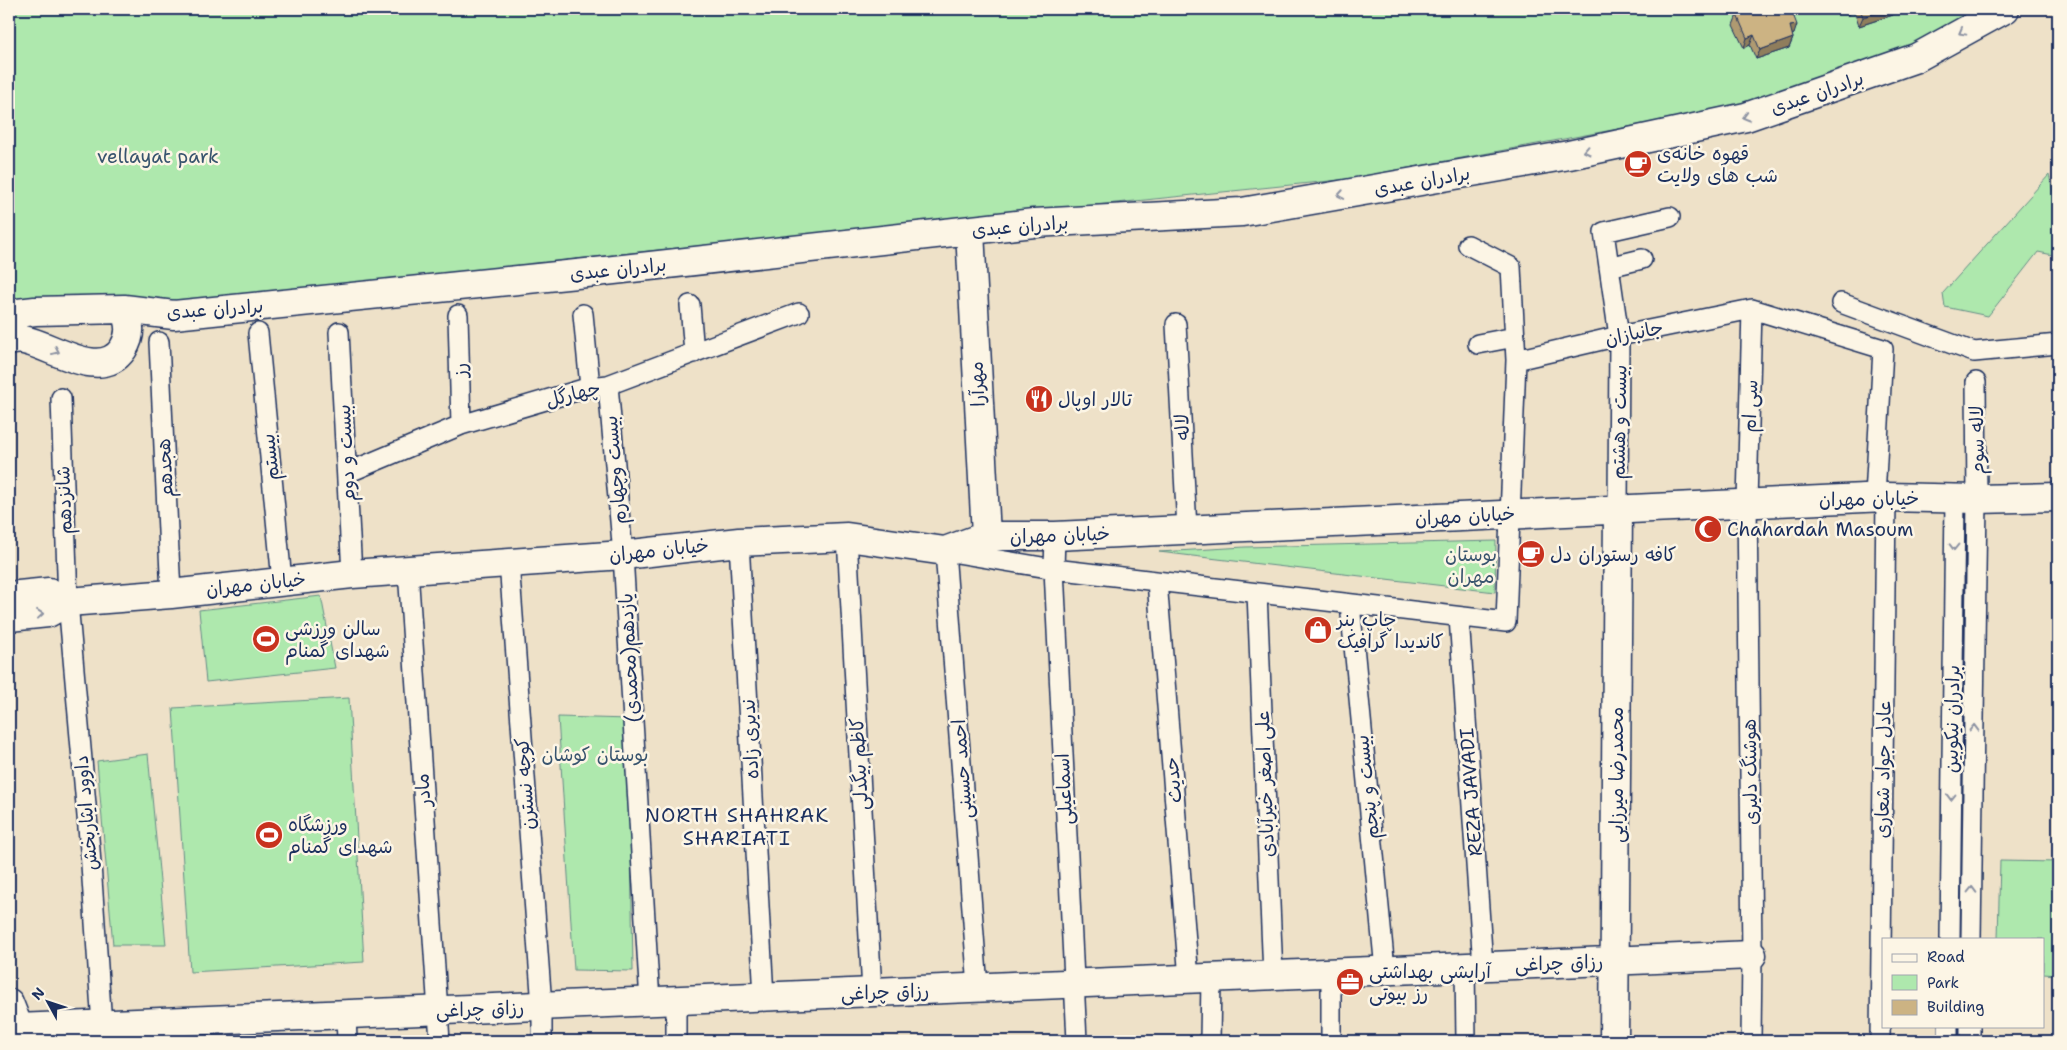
<svg xmlns="http://www.w3.org/2000/svg" width="2067" height="1050" font-family="'Shantell Sans','Playpen Sans Arabic',sans-serif">
<style>
.green{fill:#aee8ad;stroke:#648c86}
.lines{fill:none;stroke-linecap:round;stroke-linejoin:round}
.street-casing{stroke:#1b2f5e;stroke-width:22}
.secondary-casing{stroke:#1b2f5e;stroke-width:31}
.street{stroke:#fcf5e5;stroke-width:19}
.secondary{stroke:#fcf5e5;stroke-width:28}
.wall{fill:#af9a71;stroke:#1b2f5e}
.shaded-wall{fill:#8f7d5c;stroke:#1b2f5e}
.building{fill:#ccb383;stroke:#1b2f5e}
.oneway{stroke:#8c92a2}
.labels{text-anchor:middle;dominant-baseline:central;stroke-width:5;stroke-linejoin:round;paint-order:stroke}
.street-label{font-size:19px;fill:#1b2f5e;stroke:#fcf5e5}
.poi-label{font-size:19px;fill:#1b2f5e;stroke:#fcf5e5;text-anchor:start}
.park-label{font-size:19px;fill:#38546e;stroke:#fcf5e5}
.neighbourhood-label{font-size:20px;letter-spacing:1px;fill:#1b2f5e;stroke:#fcf5e5}
</style>
<rect width="100%" height="100%" fill="#eee1c8"/>
<filter id="ink" filterUnits="userSpaceOnUse"><feTurbulence type="fractalNoise" baseFrequency=".02" numOctaves="2"/><feDisplacementMap in="SourceGraphic" scale="10" xChannelSelector="R" yChannelSelector="G"/><feConvolveMatrix kernelMatrix="1 2 1 2 8 2 1 2 1" color-interpolation-filters="sRGB"/></filter>
<g filter="url(#ink)">
<!-- green -->
<path class="green" d="M9,9H647L692,13L745,9H1983L1909,47L1741,106L1349,179L649,251L9,321Z
M2049,175L2058,212V256L2038,252L1988,316L1945,307L1943,293Z
M1496,541L1495,592L1159,552L1245,547Z
M321,596L335,668L206,682L199,610Z
M349,698L364,962L190,972L173,708Z
M558,717L629,719L633,971L574,970Z
M148,754L166,945H113L97,761Z
M2000,861L2058,862V975L2043,974V939H1998Z"/>
<g class="lines">
<defs>
<path id="street" d="M1609,267L1642,259
M1841,303L1974,352L2058,344
M690,305L694,353
M583,314L590,387
M458,315L461,425
M1176,324L1187,529
M339,332L352,574
M258,333L282,581
M159,342L171,594
M1478,344L1515,337
M1516,360L1619,336L1752,309L1883,349L1875,497
M608,385L623,555L650,1002
M61,398L68,602L90,850L102,1025
M347,473L461,425L590,387L608,385L799,313
M1618,508L1619,336L1604,232L1670,217
M1055,536L1054,569L1077,1041
M847,537L872,992
M739,542L764,997
M509,562L542,1006V1041
M408,570L440,1041
M1157,581L1189,979
M1257,593L1273,975
M1350,604L1385,970
M1459,617L1483,966
M1950,939L1955,498
M1971,939L1977,499L1976,382
M1465,967L1466,1041
M978,988L945,551L1054,569L1506,622L1516,360L1511,267L1468,245
M346,1014L347,1041
M676,1041V1000
M1210,1041L1211,978
M1331,1041V973
M1751,1041L1752,955L1747,502L1752,309
M1880,1041L1886,497
M1948,1041V1026
M1970,1041V1026"/>
<path id="secondary" d="M970,231L986,536
M9,314L35,311L124,309L174,315L596,272L1034,223L1242,212L1569,155L1746,117L1916,58L2005,9
M9,341C14,340 19,339 24,340C53,346 101,382 123,349C132,335 130,323 124,309
M9,596L49,592L68,602
M9,617L48,613L68,602L171,594L352,574L623,555L739,542L847,537L945,551L986,536H1055L1886,497L1977,499L2058,497
M9,1003L24,1041
M17,1028L1752,955
M1614,1041L1618,508"/>
</defs>
<!-- street casing -->
<use href="#street" class="street-casing"/>
<!-- secondary casing -->
<use href="#secondary" class="secondary-casing"/>
<!-- street -->
<use href="#street" class="street"/>
<!-- secondary -->
<use href="#secondary" class="secondary"/>
</g>
<!-- wall -->
<path class="wall" d="M1737,9H1791L1794,34L1792,35L1793,38L1789,48L1756,59L1750,45L1744,48L1733,25L1737,15L1739,14Z
M1844,9H1895L1893,15L1859,26L1854,11L1847,15Z"/>
<!-- shaded-wall -->
<path class="shaded-wall" d="M1849,9H1855L1854,11L1847,15Z
M1887,9H1895L1893,15L1859,26L1863,17Z
M1797,25L1794,34L1786,36L1790,26Z
M1754,35L1750,45L1744,48L1747,38Z
M1793,38L1789,48L1756,59L1760,50Z"/>
<!-- building -->
<path class="building" d="M1744,9H1791L1797,25L1790,26L1793,38L1760,50L1754,35L1747,38L1737,15L1746,12Z
M1860,9H1887L1863,17Z"/>
<!-- one-way arrows -->
<defs><path id="oneway-chevron" d="M-2-3.5L2.5 0L-2 3.5" fill="none" stroke-width="1.6" stroke-linecap="round" stroke-linejoin="round" transform="scale(1.25)"/></defs>
<g class="oneway">
<use href="#oneway-chevron" transform="translate(1962 32) rotate(151)"/>
<use href="#oneway-chevron" transform="translate(1746 117) rotate(164)"/>
<use href="#oneway-chevron" transform="translate(1587 151) rotate(168)"/>
<use href="#oneway-chevron" transform="translate(1341 195) rotate(170)"/>
<use href="#oneway-chevron" transform="translate(56 351) rotate(24)"/>
<use href="#oneway-chevron" transform="translate(1954 547) rotate(91)"/>
<use href="#oneway-chevron" transform="translate(40 614) rotate(-6)"/>
<use href="#oneway-chevron" transform="translate(1974 728) rotate(-89)"/>
<use href="#oneway-chevron" transform="translate(1951 797) rotate(91)"/>
<use href="#oneway-chevron" transform="translate(1972 890) rotate(-89)"/>
</g>
</g>
<!-- icons -->
<defs>
<symbol id="cafe-disc" viewBox="-11 -11 22 22"><circle r="9.5" fill="#c8321e" stroke="#fcf5e5"/><path d="M-5.5-4.5H6V0H3Q3 3.5 0 3.5H-2.5Q-5.5 3.5-5.5 0ZM3-3.2v2h1.7v-2ZM-6 4.5H4V6H-6Z" fill="#fff"/></symbol>
<symbol id="restaurant-disc" viewBox="-11 -11 22 22"><circle r="9.5" fill="#c8321e" stroke="#fcf5e5"/><path d="M-5-6h1v4h1v-4h1v4h1v-4h1v5L-1.5 .5V6h-2V.5L-5-1ZM5-6V6H3V1.5H1.5Q1.5-4 5-6Z" fill="#fff"/></symbol>
<symbol id="mosque-disc" viewBox="-11 -11 22 22"><circle r="9.5" fill="#c8321e" stroke="#fcf5e5"/><path d="M3.5-4.9A6 6 0 1 0 3.5 4.9A5 5 0 1 1 3.5-4.9Z" fill="#fff"/></symbol>
<symbol id="shop-disc" viewBox="-11 -11 22 22"><circle r="9.5" fill="#c8321e" stroke="#fcf5e5"/><path d="M-5-2.5h2.3a2.7 3.5 0 0 1 5.4 0H5L5.5 6h-11ZM-1.5-2.5h3a1.5 2.3 0 0 0-3 0Z" fill="#fff"/></symbol>
<symbol id="stadium-disc" viewBox="-11 -11 22 22"><circle r="9.5" fill="#c8321e" stroke="#fcf5e5"/><path d="M0-5a6.5 5 0 1 0 0 10a6.5 5 0 1 0 0-10ZM-3.5-1.8h7v3.6h-7Z" fill="#fff"/></symbol>
<symbol id="office-disc" viewBox="-11 -11 22 22"><circle r="9.5" fill="#c8321e" stroke="#fcf5e5"/><path d="M-6-3h4V-5.5h4V-3h4V5H-6ZM-1-4.5V-3h2v-1.5ZM-6 0V1H6V0Z" fill="#fff"/></symbol>
</defs>
<g fill-rule="evenodd">
<use href="#cafe-disc" x="1622" y="148" width="32" height="32"/>
<use href="#restaurant-disc" x="1023" y="383" width="32" height="32"/>
<use href="#mosque-disc" x="1692" y="513" width="32" height="32"/>
<use href="#cafe-disc" x="1515" y="538" width="32" height="32"/>
<use href="#shop-disc" x="1302" y="614" width="32" height="32"/>
<use href="#stadium-disc" x="250" y="623" width="32" height="32"/>
<use href="#stadium-disc" x="253" y="819" width="32" height="32"/>
<use href="#office-disc" x="1334" y="966" width="32" height="32"/>
</g>
<g class="labels">
<!-- street labels -->
<g class="street-label">
<text transform="translate(1817 93) rotate(-19)">برادران عبدی</text>
<text transform="translate(1422 181) rotate(-10)">برادران عبدی</text>
<text transform="translate(1020 226) rotate(-5)">برادران عبدی</text>
<text transform="translate(618 269) rotate(-6)">برادران عبدی</text>
<text transform="translate(215 309) rotate(-4)">برادران عبدی</text>
<text transform="translate(1634 333) rotate(-12)">جانبازان</text>
<text transform="translate(460 370) rotate(-92)">رز</text>
<text transform="translate(977 384) rotate(-93)">مهرآرا</text>
<text transform="translate(573 394) rotate(-14)">چهارگل</text>
<text transform="translate(1750 406) rotate(-88)">سی ام</text>
<text transform="translate(1619 422) rotate(-89)">بیست و هشتم</text>
<text transform="translate(1182 427) rotate(-93)">لاله</text>
<text transform="translate(1977 440) rotate(-91)">لاله سوم</text>
<text transform="translate(346 453) rotate(-93)">بیست و دوم</text>
<text transform="translate(270 457) rotate(-96)">بیستم</text>
<text transform="translate(165 468) rotate(-93)">هجدهم</text>
<text transform="translate(615 470) rotate(-95)">بیست وچهارم</text>
<text transform="translate(1869 499) rotate(-1)">خیابان مهران</text>
<text transform="translate(64 500) rotate(-92)">شانزدهم</text>
<text transform="translate(1465 516) rotate(-3)">خیابان مهران</text>
<text transform="translate(1060 535) rotate(-2)">خیابان مهران</text>
<text transform="translate(659 550) rotate(-6)">خیابان مهران</text>
<text transform="translate(256 584) rotate(-6)">خیابان مهران</text>
<text transform="translate(629 658) rotate(-93)">یازدهم(محمدی)</text>
<text transform="translate(1952 719) rotate(-89)">برادران نیکوبین</text>
<text transform="translate(750 739) rotate(-93)">ندیری زاده</text>
<text transform="translate(859 764) rotate(-93)">کاظم بیگدلی</text>
<text transform="translate(962 769) rotate(-94)">احمد حسینی</text>
<text transform="translate(1883 769) rotate(-89)">عادل جواد شعاری</text>
<text transform="translate(1750 772) rotate(-91)">هوشنگ دلیری</text>
<text transform="translate(1616 775) rotate(-90)">محمدرضا میرزایی</text>
<text transform="translate(1173 780) rotate(-95)">حدیث</text>
<text transform="translate(525 784) rotate(-94)">کوچه نسترن</text>
<text transform="translate(1265 784) rotate(-92)">علی اصغر خیرآبادی</text>
<text transform="translate(1367 787) rotate(-96)">بیست و پنجم</text>
<text transform="translate(1064 789) rotate(-93)">اسماعیلی</text>
<text transform="translate(423 790) rotate(-94)">مادر</text>
<text transform="translate(1471 792) rotate(-94)">REZA JAVADI</text>
<text transform="translate(86 813) rotate(-95)">داوود ایثاربخش</text>
<text transform="translate(1559 963) rotate(-2)">رزاق چراغی</text>
<text transform="translate(885 992) rotate(-2)">رزاق چراغی</text>
<text transform="translate(480 1009) rotate(-2)">رزاق چراغی</text>
</g>
<!-- poi labels -->
<g class="poi-label">
<text x="1657" y="153">قهوه خانه‌ی<tspan x="1657" dy="22">شب های ولایت</tspan></text>
<text x="1058" y="399">تالار اوپال</text>
<text x="1727" y="529">Chahardah Masoum</text>
<text x="1550" y="554">کافه رستوران دل</text>
<text x="1337" y="619">چاپ بنر<tspan x="1337" dy="22">کاندیدا گرافیک</tspan></text>
<text x="285" y="628">سالن ورزشی<tspan x="285" dy="22">شهدای گمنام</tspan></text>
<text x="288" y="824">ورزشگاه<tspan x="288" dy="22">شهدای گمنام</tspan></text>
<text x="1369" y="971">آرایشی بهداشتی<tspan x="1369" dy="22">رز بیوتی</tspan></text>
</g>
<!-- park labels -->
<g class="park-label">
<text x="158" y="156">vellayat park</text>
<text x="1471" y="554">بوستان<tspan x="1471" dy="22">مهران</tspan></text>
<text x="595" y="754">بوستان کوشان</text>
</g>
<!-- neighbourhood labels -->
<g class="neighbourhood-label">
<text x="737" y="815">NORTH SHAHRAK<tspan x="737" dy="23">SHARIATI</tspan></text>
</g>
</g>
<!-- margin -->
<rect width="2067" height="1050" fill="none" stroke="#fcf5e5" stroke-width="30"/>
<rect x="15" y="15" width="2037" height="1020" fill="none" stroke="#1b2f5e" stroke-width="2" filter="url(#ink)"/>
<!-- legend -->
<rect x="1882" y="938" width="162" height="90" fill="#fcf5e5" stroke="#a2a6af"/>
<rect x="1892" y="954" width="25" height="8" fill="#fcf5e5" stroke="#a2a6af"/>
<text x="1927" y="962" font-size="15" fill="#1b2f5e">Road</text>
<rect x="1892" y="975" width="25" height="15" fill="#aee8ad" stroke="#a2a6af"/>
<text x="1927" y="988" font-size="15" fill="#1b2f5e">Park</text>
<rect x="1892" y="1000" width="25" height="15" fill="#ccb383" stroke="#a2a6af"/>
<text x="1927" y="1012" font-size="15" fill="#1b2f5e">Building</text>
<!-- north arrow -->
<g transform="translate(48 1002) rotate(310)" stroke="#fcf5e5" stroke-width="4" paint-order="stroke">
<path d="M0-4L9 19L0 12L-9 19Z" fill="#1b2f5e"/>
<text y="-8" font-size="14" font-weight="bold" text-anchor="middle" fill="#1b2f5e">N</text>
</g>
</svg>
